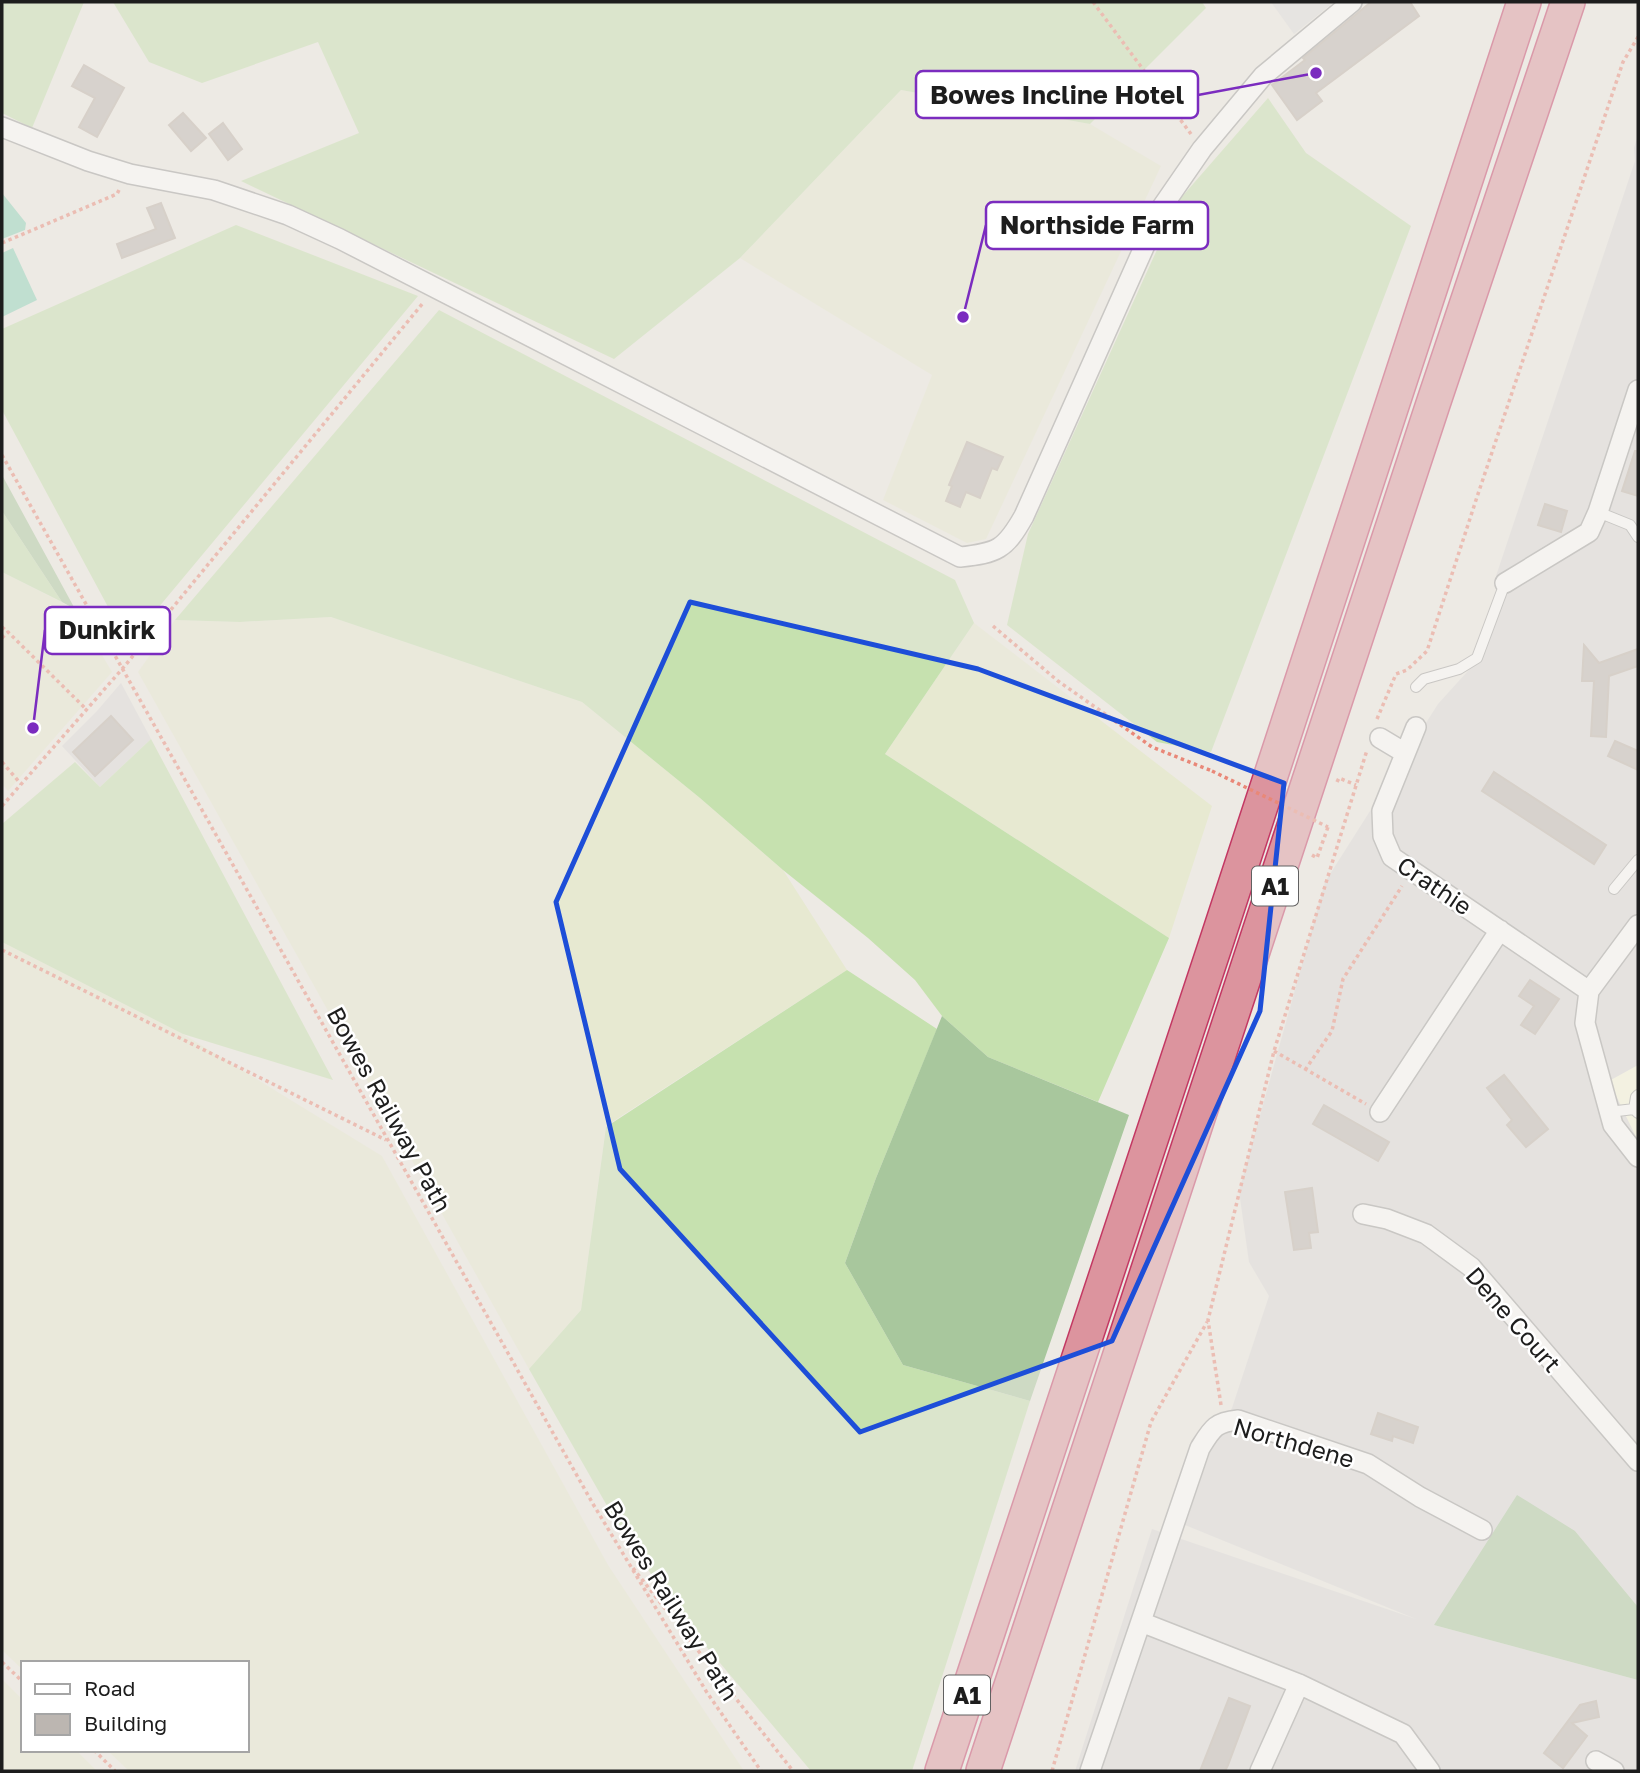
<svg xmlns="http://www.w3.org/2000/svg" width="1640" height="1773" font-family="'Golos Text',sans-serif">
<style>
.residential{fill:#dbdada}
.education{fill:#fafbde}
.farmland{fill:#e7e9d1}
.grass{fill:#c6e1af}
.forest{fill:#a8c79d}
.pitch{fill:#8ad3b9}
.parking{fill:#ddd}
.building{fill:#bcb6b1;stroke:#bcb2a8;stroke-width:2}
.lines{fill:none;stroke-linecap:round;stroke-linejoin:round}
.lane-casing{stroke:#9e9e9e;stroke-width:12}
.street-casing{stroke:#9e9e9e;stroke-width:22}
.highway-casing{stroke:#c33863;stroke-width:36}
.path{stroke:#e98878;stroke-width:3.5;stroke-dasharray:3.5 3.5;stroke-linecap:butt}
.lane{stroke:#fff;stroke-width:10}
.street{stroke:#fff;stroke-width:19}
.highway{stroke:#dc949e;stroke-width:33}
.path-bridge{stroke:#e98878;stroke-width:3.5;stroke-dasharray:3.5 3.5;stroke-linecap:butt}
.marked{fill:none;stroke:#1d4ed8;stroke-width:5;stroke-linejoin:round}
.labels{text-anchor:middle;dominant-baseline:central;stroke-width:5;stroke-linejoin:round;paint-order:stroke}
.shield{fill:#fff;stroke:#616161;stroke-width:2}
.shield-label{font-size:23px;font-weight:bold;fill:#1d1d1d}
.street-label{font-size:24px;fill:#1d1d1d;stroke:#fff}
.leader{fill:none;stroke:#7b2cbf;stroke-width:2.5}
.callout-dot{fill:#7b2cbf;stroke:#fff;stroke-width:2.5}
.callout{fill:#fff;stroke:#7b2cbf;stroke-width:2.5}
.callout-label{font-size:26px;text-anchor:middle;font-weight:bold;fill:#1d1d1d}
</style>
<rect width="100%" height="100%" fill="#edeae4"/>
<!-- residential -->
<path class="residential" d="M1638,135V1607L1575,1531L1434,1625L1638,1680V1771H1075L1152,1529L1416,1619L1185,1525L1213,1444L1232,1408L1269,1296L1249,1262L1239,1191L1325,882L1438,704L1486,651L1503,599L1496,576L1635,161L1634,148Z
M121,683L151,739L100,787L62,746L97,711Z"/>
<!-- education -->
<path class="education" d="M1638,1065V1141L1609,1081Z"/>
<!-- farmland -->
<path class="farmland" d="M901,90L1090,124L1161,166L986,539L967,543L883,500L932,375L740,258Z
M2,572L75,609L112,672L8,791L2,784Z
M331,617L582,702L700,798L783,870L847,970L606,1126L581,1310L529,1369L138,672L175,620L240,622Z
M974,623L1212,806L1169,938L885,754Z
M2,942L183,1034L382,1156L608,1565L744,1771H129L107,1750H247V1663H23V1670L2,1650Z
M2,1679L23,1700V1750H76L97,1771H2Z"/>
<!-- grass -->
<path class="grass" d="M2,2H84L32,128L2,113Z
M113,2H1202L1206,8L1090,124L901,90L740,258L614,359L241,181L359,133L318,42L202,83L149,62Z
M1268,98L1306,153L1411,226L1211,752L1157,742L1007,625L1028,534L1180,199Z
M236,225L418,296L128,644L2,410V329Z
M439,310L955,580L974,623L885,754L1169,938L1098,1102L988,1057L942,1016L915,980L868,938L783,870L700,798L582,702L331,617L240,622L175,620Z
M2,511L62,602L2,572Z
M151,739L333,1080L183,1034L2,942V824L75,762L100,787Z
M847,970L937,1029L876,1178L845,1263L903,1365L1030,1401L912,1771H811L704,1644L630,1546L529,1369L581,1310L606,1127Z"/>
<!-- forest -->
<path class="forest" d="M2,475L75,609L62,602L2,511Z
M942,1016L988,1057L1129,1115L1030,1401L903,1365L845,1263L876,1178Z
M1517,1495L1575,1531L1638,1607V1680L1434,1625Z"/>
<!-- pitch -->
<path class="pitch" d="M2,193L26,223L25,230L2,239Z
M13,248L37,300L2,317V253Z"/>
<!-- parking -->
<path class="parking" d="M1271,2H1334L1294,34Z"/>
<!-- building -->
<path class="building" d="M1371,2H1410L1419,16L1316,93L1322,101L1297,120L1272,85L1305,60L1303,58Z
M84,65L124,88L97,137L79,127L95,98L72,86Z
M183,113L206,138L191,151L169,125Z
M223,123L242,149L228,160L209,134Z
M161,203L175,238L122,258L117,244L156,229L147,208Z
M967,442L1003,457L997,470L992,468L980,498L966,492L960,507L946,501L952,486L949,485Z
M1635,451H1638V496L1622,491Z
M1545,504L1567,511L1561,532L1538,525Z
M1584,645L1599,663L1638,649V666L1609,676L1606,737L1591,736L1594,681H1582Z
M111,716L133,740L95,776L73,752Z
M1615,741L1638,751V770L1608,756Z
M1494,772L1606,845L1594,864L1482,791Z
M1530,980L1559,999L1535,1034L1521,1025L1534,1006L1519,996Z
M1504,1075L1548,1129L1526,1147L1507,1125L1512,1120L1487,1088Z
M1324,1105L1389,1142L1378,1161L1313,1124Z
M1312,1188L1318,1232L1309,1233L1311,1248L1294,1250L1285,1192Z
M1378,1413L1418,1427L1413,1443L1393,1436L1392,1441L1371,1434Z
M1229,1698L1250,1706L1228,1765L1225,1771H1200Z
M1596,1701L1599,1717L1572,1723L1587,1736L1563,1768L1544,1753L1580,1705Z"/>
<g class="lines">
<defs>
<path id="lane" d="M1598,512L1630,525L1638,537
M1416,687L1424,679L1459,669L1477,658L1505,583
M1614,889L1638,860
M1634,1109L1636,1097L1638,1095
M1609,1112L1634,1109L1638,1113"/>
<path id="street" d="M2,127L88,161L130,174L214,190L288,215L340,239L960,557C997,553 1005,550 1024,516L1162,207L1202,149L1263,76L1352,2
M1505,583L1589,532L1598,512L1638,390
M1416,727L1382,811L1383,836L1392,857L1589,991
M1380,738L1405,753
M1589,991L1585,1023L1613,1125L1638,1157
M1589,991L1638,925
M1380,1112L1500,930
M1363,1214L1387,1219L1426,1234L1471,1267L1638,1461
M1141,1622L1299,1684L1403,1734L1430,1771
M1596,1761L1614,1771
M1090,1771L1200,1448C1212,1429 1215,1422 1238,1420L1368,1464L1420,1497L1482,1530
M1260,1771L1299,1684"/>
<path id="highway" d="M942,1771L1218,937L1524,2
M983,1771L1433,404L1568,2"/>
</defs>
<!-- lane casing -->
<use href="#lane" class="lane-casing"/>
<!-- street casing -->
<use href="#street" class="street-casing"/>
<!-- highway casing -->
<use href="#highway" class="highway-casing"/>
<!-- path -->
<path class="path" d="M1093,2L1191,134
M2,243L117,194L119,190
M2,455L593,1504L706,1691L761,1771
M993,626L1058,681L1152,747L1212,771
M2,627L8,632
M2,638L8,632L86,709
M1377,719L1396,674L1407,670L1427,651L1477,497L1623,62L1638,37
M2,762L21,784
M1337,782L1339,778L1356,785
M2,806L123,668L423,303
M1312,855L1317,858L1328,827
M2,950L386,1140
M1274,1051L1366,1104
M1305,1070L1332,1031L1343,979L1402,886
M1221,1405L1208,1320L1274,1051L1367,750
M633,1568L793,1771
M2,1662L23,1682
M94,1750L115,1771
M1052,1771L1151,1422L1207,1322"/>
<!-- lane -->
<use href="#lane" class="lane"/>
<!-- street -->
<use href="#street" class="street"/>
<!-- highway -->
<use href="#highway" class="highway"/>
<!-- path-bridge -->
<path class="path-bridge" d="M1212,771L1328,827"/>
</g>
<!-- marked area -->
<path d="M0 0H1640V1773H0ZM690,602L978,669L1284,783L1260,1011L1112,1341L860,1432L620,1169L556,902Z" fill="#edeae4" fill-opacity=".55" fill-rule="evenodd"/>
<path class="marked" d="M690,602L978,669L1284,783L1260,1011L1112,1341L860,1432L620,1169L556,902Z"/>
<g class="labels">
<!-- shield labels -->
<g class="shield">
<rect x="1252" y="866.5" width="46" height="39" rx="5"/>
<rect x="944" y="1675.5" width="46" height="39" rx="5"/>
</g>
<g class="shield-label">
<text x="1275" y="886">A1</text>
<text x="967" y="1695">A1</text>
</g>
<!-- street labels -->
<g class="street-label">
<text transform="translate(1435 885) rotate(34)">Crathie</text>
<text transform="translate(390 1109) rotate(61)">Bowes Railway Path</text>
<text transform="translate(1514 1319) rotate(49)">Dene Court</text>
<text transform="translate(1294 1442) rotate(16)">Northdene</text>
<text transform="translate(672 1600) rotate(58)">Bowes Railway Path</text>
</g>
</g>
<!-- callouts -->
<path class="leader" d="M1316 73L1198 95M963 317L986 225M33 728L45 630"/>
<g class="callout-dot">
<circle cx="1316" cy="73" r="7"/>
<circle cx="963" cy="317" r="7"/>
<circle cx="33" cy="728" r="7"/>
</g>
<g class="callout">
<rect x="916" y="71" width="282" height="47" rx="7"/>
<rect x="986" y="202" width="222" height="47" rx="7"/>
<rect x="45" y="607" width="125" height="47" rx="7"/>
</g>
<g class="callout-label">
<text x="1057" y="104">Bowes Incline Hotel</text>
<text x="1097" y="234">Northside Farm</text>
<text x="107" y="639">Dunkirk</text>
</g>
<!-- border -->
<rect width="1640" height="1773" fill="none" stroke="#1d1d1d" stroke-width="7"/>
<!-- legend -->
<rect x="21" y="1661" width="228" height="91" fill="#ffffff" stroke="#a5a5a5" stroke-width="2"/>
<rect x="35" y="1684" width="35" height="10" fill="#ffffff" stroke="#a5a5a5" stroke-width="2"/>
<text x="84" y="1696" font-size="21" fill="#1d1d1d">Road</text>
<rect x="35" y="1714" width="35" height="21" fill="#bcb6b1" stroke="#a5a5a5" stroke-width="2"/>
<text x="84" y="1731" font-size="21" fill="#1d1d1d">Building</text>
</svg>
